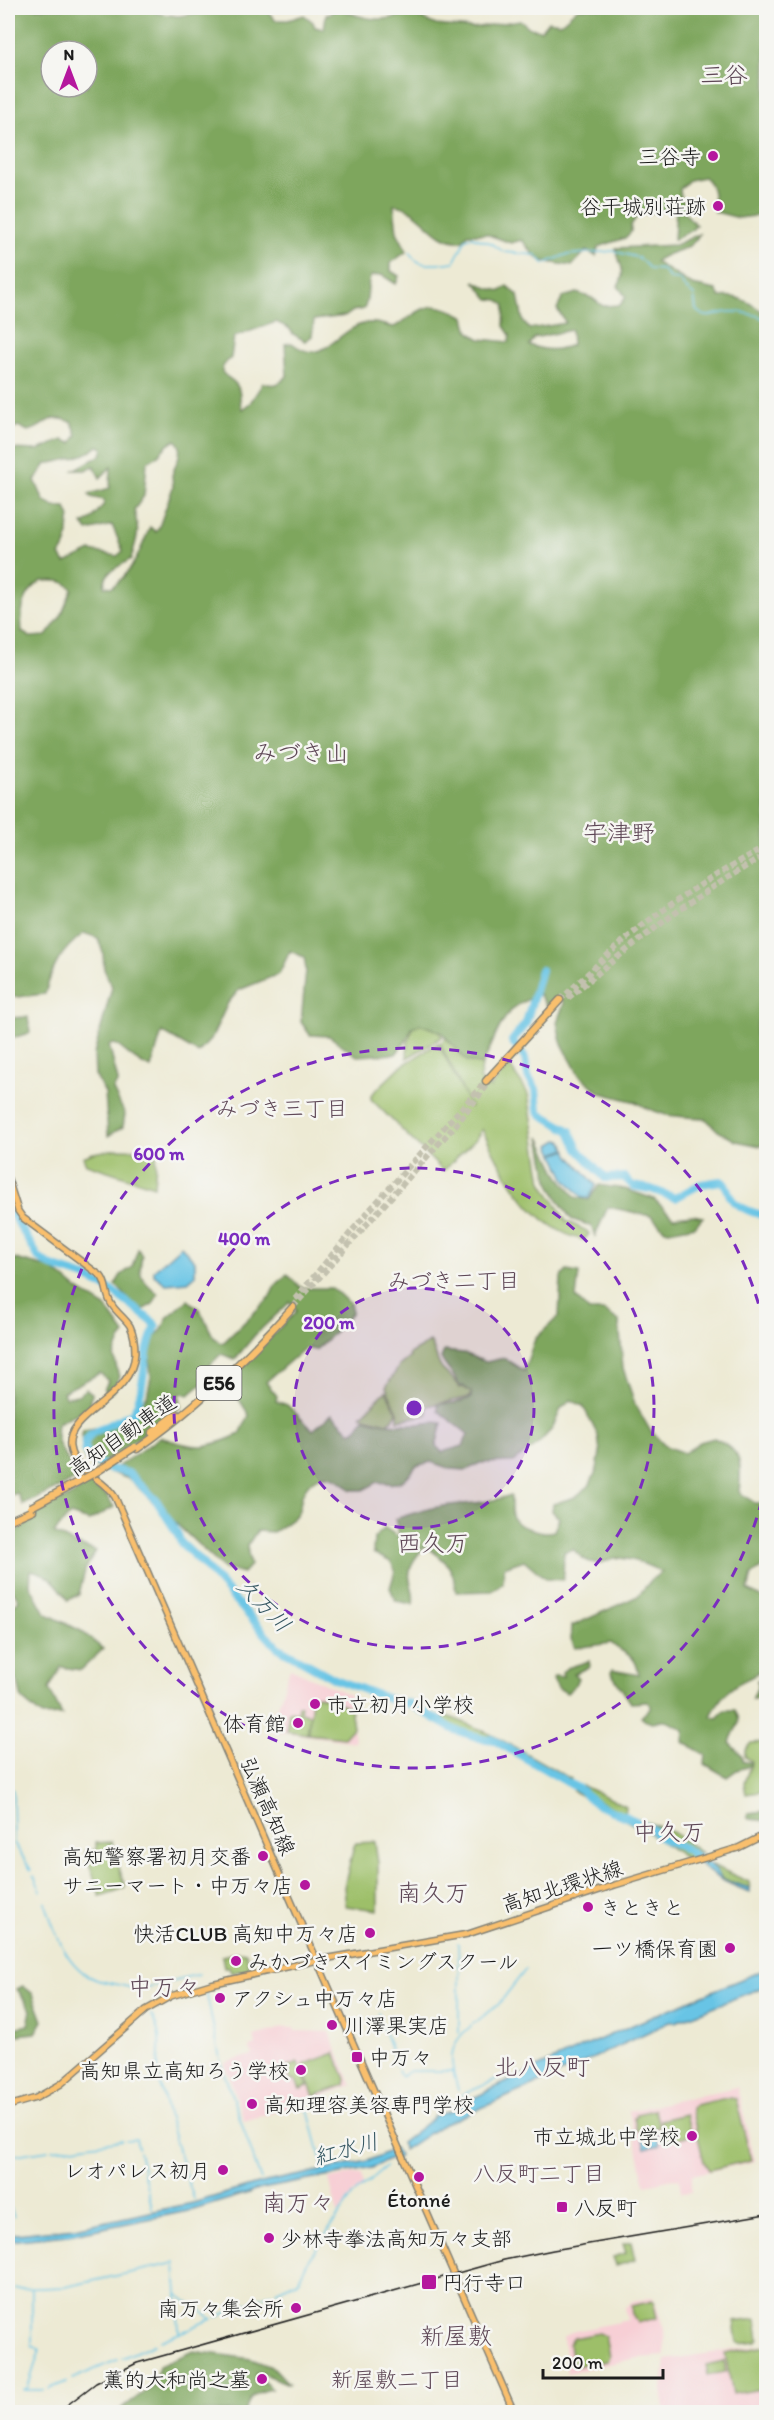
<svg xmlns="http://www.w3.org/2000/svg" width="774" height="2420" font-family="Itim,'Klee One',sans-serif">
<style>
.built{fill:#f7cfd5}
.green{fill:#9dbf69;stroke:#5c6e42;stroke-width:1.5}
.forest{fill:#7ea65d;stroke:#4d613c;stroke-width:1.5;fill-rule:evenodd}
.water{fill:#67c4e5;stroke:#427080;stroke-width:1.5}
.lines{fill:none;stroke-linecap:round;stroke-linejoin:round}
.stream{stroke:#67c4e5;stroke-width:1.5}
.river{stroke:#67c4e5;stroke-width:8}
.highway-tunnel{stroke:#c3c1af;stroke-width:6;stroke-dasharray:6 3;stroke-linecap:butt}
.major-casing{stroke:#848378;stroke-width:8}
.highway-casing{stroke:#848378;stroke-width:9}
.major{stroke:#f9bf6d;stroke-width:5}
.highway{stroke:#f9bf6d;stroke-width:6}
.rail{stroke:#1c1c1c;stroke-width:1.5}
.highway-bridge-casing{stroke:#848378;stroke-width:9;stroke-linecap:butt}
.highway-bridge{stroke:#f9bf6d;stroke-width:6}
.ring{fill:none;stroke:#7b2cbf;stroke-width:3;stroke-dasharray:10 8}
.poi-dot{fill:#b5179e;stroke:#f6f6f2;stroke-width:2}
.labels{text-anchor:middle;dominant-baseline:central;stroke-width:5;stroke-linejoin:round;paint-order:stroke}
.shield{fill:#f6f6f2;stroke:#5d5d5c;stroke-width:1.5}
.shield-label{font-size:20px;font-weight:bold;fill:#1c1c1c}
.poi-label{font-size:21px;fill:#1c1c1c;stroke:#f6f6f2;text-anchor:end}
.street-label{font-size:21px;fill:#1c1c1c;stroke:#f6f6f2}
.neighbourhood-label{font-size:22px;fill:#5f4857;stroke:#f6f6f2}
.water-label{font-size:22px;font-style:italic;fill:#365762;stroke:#f6f6f2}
.quarter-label{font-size:24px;fill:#5f4857;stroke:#f6f6f2}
.centre{fill:#7b2cbf;stroke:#f6f6f2;stroke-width:3}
.ring-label{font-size:18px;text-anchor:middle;font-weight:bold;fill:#7b2cbf;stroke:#f6f6f2;stroke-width:5;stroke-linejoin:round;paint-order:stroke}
</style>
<rect width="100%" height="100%" fill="#f6f6f2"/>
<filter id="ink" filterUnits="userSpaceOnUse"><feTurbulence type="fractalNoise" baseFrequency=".0167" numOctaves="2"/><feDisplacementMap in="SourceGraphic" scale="12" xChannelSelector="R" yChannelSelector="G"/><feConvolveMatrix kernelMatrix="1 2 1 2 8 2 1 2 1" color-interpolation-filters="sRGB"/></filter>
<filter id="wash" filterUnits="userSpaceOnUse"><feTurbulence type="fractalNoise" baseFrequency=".008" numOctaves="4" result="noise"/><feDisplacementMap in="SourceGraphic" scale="24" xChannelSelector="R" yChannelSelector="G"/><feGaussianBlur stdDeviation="1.35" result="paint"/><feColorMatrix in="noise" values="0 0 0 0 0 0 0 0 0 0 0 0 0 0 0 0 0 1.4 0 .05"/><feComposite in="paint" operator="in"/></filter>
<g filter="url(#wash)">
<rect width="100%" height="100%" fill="#edead4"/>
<!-- built -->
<path class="built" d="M290,1668L350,1695L355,1742L274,1731L272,1712L274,1708L278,1706Z
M283,2028H294L295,2031L329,2032L352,2085L306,2103L244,2121L230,2079L231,2075L228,2074L225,2063L252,2055L250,2047L256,2045L254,2036Z
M737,2087L755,2161L692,2175V2192L681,2193L679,2178L645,2185L629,2111Z
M355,2174L361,2175L363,2187L354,2192L338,2214L329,2179Z
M653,2297L664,2329L665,2356L638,2358L567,2373L563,2337L571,2332L628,2320L625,2307L633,2302Z
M766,2345V2412H665L662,2389L665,2360Z"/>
<!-- green -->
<path class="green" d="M420,1024L439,1031L442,1037L407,1058L408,1042L413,1028Z
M446,1038L467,1061L482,1065L480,1079L490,1088L510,1064C514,1076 522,1082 528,1094L542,1182L566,1221L587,1231L589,1234L584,1240C531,1228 504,1174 482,1129L475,1140L443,1171L371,1099V1095L400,1067L438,1043L471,1108L440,1043Z
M117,1149L157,1150L154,1186L86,1164L83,1157L93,1153Z
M430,1342C436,1351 436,1361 442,1369C448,1376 456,1379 460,1388L463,1387L471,1392L470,1397L427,1406L428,1415L398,1420V1412L386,1387L399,1366L410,1357L409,1354Z
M386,1391L397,1412L393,1419L387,1423L361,1416Z
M317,1695L350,1707L353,1728L344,1738L308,1734L312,1699Z
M298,1705H301L300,1712L310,1715L307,1734L286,1731L289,1711L297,1712Z
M443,1715C485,1728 523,1752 562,1774L571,1779L569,1781L490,1737L486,1738C472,1733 456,1730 444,1721Z
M766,1742V1787L760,1792L746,1794L744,1783L752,1761L745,1757V1750L751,1743Z
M583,1786L622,1804L625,1806L624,1814L587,1795Z
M575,1790L635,1823L638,1827L573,1791Z
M646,1822L674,1833L701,1853C688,1853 657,1830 645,1824Z
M648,1832C661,1840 671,1841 683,1849L685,1848L693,1855V1858L688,1860Z
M112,1842L125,1888L100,1896L85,1851L96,1850V1843Z
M375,1842L378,1863V1910L346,1906L344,1887L354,1846L356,1843Z
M710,1864L749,1882L750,1888L723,1880Z
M239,1952L246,1953L250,1969L231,1973L229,1967H224L222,1956Z
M335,2053L346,2079L345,2085L314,2096L303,2070L305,2064Z
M298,2063L308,2086L300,2089L295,2079L291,2080L286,2068Z
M731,2097L736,2099L751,2160L709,2170L704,2162L691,2108L695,2105Z
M655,2110L659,2127L637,2131L634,2118L636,2117V2114Z
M686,2114L691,2135L665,2141L660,2120Z
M631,2242L635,2260L616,2266L613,2257L626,2253L623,2244Z
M653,2301L657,2318L637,2323L633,2315L632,2306Z
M756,2319L759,2339L757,2342L740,2344L737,2342L734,2322Z
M599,2333L605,2336L609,2357L607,2361L577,2366L572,2362L569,2344L574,2338Z
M766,2346V2388L733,2394L725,2354Z
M724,2361L726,2372L708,2375L706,2365Z"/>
<!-- forest -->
<path class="forest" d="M8,8H155L156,13L178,16L207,12L204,8H265L275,20H288L304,15L313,22L315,27L324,29L326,15L339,8C363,20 384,23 409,13L436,25L472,28L520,20L530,28L541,30L548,21L561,23L578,8H766V216L763,215L739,218L715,212C712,198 716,187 704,177L689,180L680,189L681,199L687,204L683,211L696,225L692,230L674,240L676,208L638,215L631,225V232L625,238L598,247L596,256L586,251L572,266L542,261L534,255L522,240L511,243L486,234H468L462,241C433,244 421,206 394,205L397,232L407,251L391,263V271L399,276L396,284L382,275L371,276C365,290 370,297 364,309L353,311L346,316L314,320L312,336L305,341L293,334L289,328L276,322L234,337L231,358C208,377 236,375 239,390C241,398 239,402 242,409L250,403L263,383C274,386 279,385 287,376L285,344L292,343C324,369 336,329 366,323C377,321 385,326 394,327C425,309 428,296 465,317L469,332L480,339L509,342L510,335L504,326L505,305L498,300L489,299L474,281L488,288L501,291L507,286L518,295L523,321L529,329L566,323L557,309L563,297L577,293L592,298L603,306L620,305L626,297L618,286C628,271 618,263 616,248L675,245L699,234C691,253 669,249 655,262L692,285L716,290L720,297C738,294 752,304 766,314V1002C763,1014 754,1024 756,1036L766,1041V1144L760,1146L736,1141L718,1131L706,1119L666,1115L646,1108L636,1102L601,1093L579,1075L561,1042L557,1022L564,1003L560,998L547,1007L539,994C530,999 517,1003 511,1011C498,1024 491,1049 482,1065L467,1061L441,1032L420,1024L412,1028L406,1041L396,1054L357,1056L329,1036L310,1035L301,1022L306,970L304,957L290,951L279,974L239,990L228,1003L211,1039L198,1053L162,1032L151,1068C138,1064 127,1052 115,1044L109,1045L118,1081L113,1090L125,1114L123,1127L108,1136L105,1093L95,1075L94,1054L112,987L104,969L103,953L98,938L84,933C61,951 53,965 45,994L8,998V449L38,450L63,440L72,443L77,435L72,422C45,412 48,427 28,431L18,426L8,431ZM51,51H87V87H51ZM571,330L572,345C556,351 546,351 529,345L534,338ZM176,440L180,446L179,456L172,475L173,487L159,527L156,532L150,527C140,551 133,572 112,587L104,586C106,568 119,568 131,559C138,534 140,535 134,510L144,496L147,462C164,455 160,447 176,440ZM98,446L103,448L101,455L74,470H85L94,466L100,478L111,467L110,488L89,494L91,497L104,500V504L91,520L82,524L88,531L112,525L123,551L117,556L91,551L65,563L60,555C71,541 66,533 70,517L66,508L55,507L44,501L35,480L46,464C63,460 85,458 98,446ZM42,581C54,581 65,579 72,589L61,616L46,636L30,637L22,632C20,611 23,592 42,581Z
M28,1017L30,1033L8,1039V1018Z
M540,1137L559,1176L575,1197L589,1200L599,1185L625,1189L654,1199L673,1217L693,1215L703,1217L695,1226L669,1231L665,1230L651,1216L608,1207L595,1236L591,1226L571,1219L559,1201L548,1180Z
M138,1249L142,1256C137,1278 143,1280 158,1294L153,1304L141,1311C129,1305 126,1293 115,1285L121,1275L132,1267Z
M8,1257L53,1269L78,1290L106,1307L125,1334L120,1340L114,1357L119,1377L112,1392L104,1390L108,1381L100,1373L63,1392L65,1397L78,1395L86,1389L92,1393L90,1407C79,1415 68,1415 57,1424C53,1444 69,1462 81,1477L23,1505L17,1493L8,1497Z
M567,1271L579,1273L576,1298L589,1311H604L619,1321L623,1368L635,1404L650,1430L665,1446L684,1453L700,1442L714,1438C742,1450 742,1463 739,1492L755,1503H766V1564L752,1575L748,1590L766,1600V1665H764C754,1679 748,1677 736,1685C725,1692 716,1705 711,1716L717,1718L725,1710H735C745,1726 732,1728 730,1744L741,1754L744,1762H751L750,1766L737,1770L727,1777L705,1764L706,1755L683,1742L684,1730C679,1727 671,1722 665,1721C655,1720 649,1726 641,1717L651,1707L648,1702L631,1703L611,1673L612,1670L639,1675C635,1651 626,1657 611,1643L575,1648L571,1639L572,1626L638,1596L652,1579L662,1572C647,1565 633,1558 616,1558C609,1558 613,1559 607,1561C592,1567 582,1559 573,1549L564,1552L563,1580L546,1579L524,1560L504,1567L503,1583L492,1591L456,1592C454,1567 445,1559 425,1546C417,1556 407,1566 410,1580C412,1591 415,1593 413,1604L396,1601L390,1588L395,1571L391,1562L373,1553L374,1538L385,1528L400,1538L395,1519C413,1513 431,1507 450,1505C471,1503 490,1503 511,1495C511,1519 510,1525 535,1530C543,1532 546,1533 554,1531L559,1518L552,1511L553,1504L575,1497L589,1486L597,1469L600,1453L598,1436L583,1406L571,1400L561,1409L552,1429L538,1444L513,1462L480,1463L467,1470L451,1469L431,1462L416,1466C404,1483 399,1486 378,1482L363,1490H351C336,1473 315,1469 303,1493C300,1500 301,1510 296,1515C290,1522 280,1527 273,1532L257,1531L247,1546L250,1565L243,1573L224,1569L129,1479L110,1472L160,1437C196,1449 205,1450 240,1434L249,1415L235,1393L233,1372L295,1313L296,1310L290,1302L255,1335L235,1359L221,1354L203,1372L205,1381L189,1395L182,1393L180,1395L181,1407L98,1467L86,1461C82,1450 80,1442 83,1430L104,1427L125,1419L136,1409L147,1396L151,1377L149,1354L153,1337L162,1330L167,1318L188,1300L200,1310L213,1336L220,1343L224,1342L269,1298L275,1286L287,1274L301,1288H332L350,1304L352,1311C350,1317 320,1347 315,1350L305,1348L266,1382L277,1396L276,1401L287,1405L313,1430L332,1414L351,1432L356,1429L365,1418C383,1424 395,1424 413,1424C424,1425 430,1420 442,1423L436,1446L442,1452L463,1446L468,1434L438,1411V1404L455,1403L471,1398V1392L463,1386L460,1387C456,1375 446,1370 441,1358L444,1351L464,1353L486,1362L504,1358L524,1371L535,1339L559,1316L561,1277Z
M90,1483L106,1495L114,1507L89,1521L70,1515L54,1533L75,1544L96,1551L86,1567L79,1594L68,1600C58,1585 50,1574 31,1570L30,1585L45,1613L81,1631L103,1649L81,1670L61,1667L49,1689L62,1715L42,1716L22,1699L18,1683L8,1670V1642H10L8,1611L19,1600L14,1592L8,1590V1536L35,1519L37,1511L71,1496Z
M589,1661L590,1666L574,1674L578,1678L575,1685L567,1693L558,1688L553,1679L554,1676L563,1677L562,1672L567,1668Z
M757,1680L766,1681V1696L752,1699L757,1688Z
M766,1811V1821L749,1819L747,1817L748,1813Z
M23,1986L33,1994L43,2021L36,2033L17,2035L8,2046V2027L12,2029L28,2025L31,2010L17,1989Z
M193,2351L251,2359L274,2368L289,2384L258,2372L256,2375L272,2389C255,2392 250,2396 245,2412H129L121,2409L151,2387L154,2383L159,2366Z"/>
<!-- water -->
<path class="water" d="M558,1140L563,1141L566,1149L554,1154L550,1145Z
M567,1150L570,1156L596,1185L589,1198H583L566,1180L554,1155Z
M181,1246L195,1261V1276L188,1282L166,1284L154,1275V1270Z
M692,1851L713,1867L723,1880L750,1888V1892C726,1883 703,1874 692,1851Z
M766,1969V1986L675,2022H669L564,2072L440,2126L404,2150L401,2143L433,2118V2116L458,2109L465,2102C564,2054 665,2010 766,1969Z
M657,2133L660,2145L645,2148L642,2137Z
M395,2148L399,2156L394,2161L393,2158L372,2168L262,2189L193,2210L68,2235L8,2241V2235L75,2228L193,2203L261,2183L368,2161Z"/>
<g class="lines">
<!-- stream -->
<path class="stream" d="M410,252C416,270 440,263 454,262L466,239L472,237L491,243L504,252L536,255L544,264L565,255L614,251L639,258L650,269L663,270L670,279L680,280L685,288L694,295L696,310C708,322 715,313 728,312C738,311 760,315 766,320
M8,1784L13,1791L14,1843L31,1870
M34,1876L41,1891
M45,1902C54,1930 66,1969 97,1980C111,1984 125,1985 138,1990
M458,1943L459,1968
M459,1971V2033
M144,1988L199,1974
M206,1991L221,2064L261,2180
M379,2013L380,2020
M151,2015C168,2044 153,2056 160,2083C169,2121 181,2162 194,2199
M473,2024L498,2005L526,1969
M382,2025L397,2066
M398,2070L401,2077L410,2071H452
M458,2090C450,2061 446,2046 471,2026
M461,2095L506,2076
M307,2106L323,2167
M126,2140L136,2139L138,2148
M52,2150L122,2140
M139,2152L143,2169
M8,2156L48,2150
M143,2171L147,2188
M148,2191L152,2208
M8,2202L14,2217
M15,2289L65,2287L175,2263L177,2294L212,2319L161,2341
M276,2291L298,2281L309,2259L353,2195L386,2167
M8,2294H11V2289
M177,2295L179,2332
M265,2296L271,2293
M251,2302L262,2297
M217,2317L248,2303
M122,2358L154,2344
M72,2379L117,2360
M49,2389L66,2382
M24,2390H44
M27,2390L40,2349L32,2345V2290"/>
<!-- river -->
<path class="river" d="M541,970L526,1023L512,1041L525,1058L528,1077L536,1089L538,1110L541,1114L570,1131L578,1149L605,1178L624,1177L633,1186L651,1189L675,1198L701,1184L721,1181C728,1185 727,1191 731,1198C736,1207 757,1215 766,1215
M8,1208L11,1211L39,1258L49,1265L85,1277L111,1290L154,1323L156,1327C141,1353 147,1385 134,1412L91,1434L85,1442V1450L88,1456L107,1468L128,1473L156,1500L177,1533L181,1543L200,1561L277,1647L335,1679L402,1704L408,1703L455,1730L486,1740L492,1739L581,1790C597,1811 630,1815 651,1829C655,1832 658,1836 662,1838C676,1846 686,1846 698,1859"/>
</g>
</g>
<g filter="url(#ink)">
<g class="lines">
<!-- highway-tunnel -->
<path class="highway-tunnel" d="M568,998C631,945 694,895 766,855
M560,1000C588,974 615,946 646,923C683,894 725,869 766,847
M295,1299L367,1213L486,1081
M293,1307L459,1121L489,1083"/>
<defs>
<path id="major" d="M8,1179L18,1211L23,1218L101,1276C108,1284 105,1296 112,1305C117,1313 125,1318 130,1326C134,1334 135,1343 135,1353C133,1399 65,1413 70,1447C73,1471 104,1478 115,1497L514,2412
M8,2106L36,2098L61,2084L146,2010L171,1996L211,1984L318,1960L468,1934L615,1885L738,1848L766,1834"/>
<path id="highway" d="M486,1081L560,1000
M152,1433L177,1414
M137,1449C195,1409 246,1359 293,1307
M8,1521L33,1510"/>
</defs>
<!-- major casing -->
<use href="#major" class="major-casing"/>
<!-- highway casing -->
<use href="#highway" class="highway-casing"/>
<!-- major -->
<use href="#major" class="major"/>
<!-- highway -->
<use href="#highway" class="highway"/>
<!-- rail -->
<path class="rail" d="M58,2412L96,2383L137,2363L504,2260L553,2250L766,2214"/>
<defs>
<path id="highway-bridge" d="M31,1507L98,1471L135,1447"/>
</defs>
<!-- highway-bridge casing -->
<use href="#highway-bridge" class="highway-bridge-casing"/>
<!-- highway-bridge -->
<use href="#highway-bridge" class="highway-bridge"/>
</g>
</g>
<!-- distance rings -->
<circle cx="414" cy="1408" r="120" fill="#7b2cbf" fill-opacity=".12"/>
<g class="ring">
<circle cx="414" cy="1408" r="120"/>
<circle cx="414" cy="1408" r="240"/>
<path d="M766 1483A360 360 0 1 1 766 1333"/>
</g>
<!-- markers -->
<g class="poi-dot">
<circle cx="713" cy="156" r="6"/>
<circle cx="718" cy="206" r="6"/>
<circle cx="315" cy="1704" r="6"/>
<circle cx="298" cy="1723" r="6"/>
<circle cx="263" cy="1856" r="6"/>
<circle cx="305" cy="1885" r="6"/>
<circle cx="588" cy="1907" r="6"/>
<circle cx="370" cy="1933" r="6"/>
<circle cx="730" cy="1948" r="6"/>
<circle cx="236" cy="1961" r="6"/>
<circle cx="220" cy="1998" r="6"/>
<circle cx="332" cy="2025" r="6"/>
<rect x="351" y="2051" width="12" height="12" rx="3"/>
<circle cx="301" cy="2070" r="6"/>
<circle cx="252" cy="2104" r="6"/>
<circle cx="692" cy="2136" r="6"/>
<circle cx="223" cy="2170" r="6"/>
<circle cx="419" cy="2177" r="6"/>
<rect x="556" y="2201" width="12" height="12" rx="3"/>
<circle cx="269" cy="2238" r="6"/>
<rect x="421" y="2274" width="16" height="16" rx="3"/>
<circle cx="296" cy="2308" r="6"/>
<circle cx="262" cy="2379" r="6"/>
</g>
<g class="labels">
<!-- shield labels -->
<rect class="shield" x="196.5" y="1366" width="45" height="34" rx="4.5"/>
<g class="shield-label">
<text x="219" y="1383">E56</text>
</g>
<!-- poi labels -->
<g class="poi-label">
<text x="701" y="156">三谷寺</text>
<text x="706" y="206">谷干城別荘跡</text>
<text x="327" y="1704" text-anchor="start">市立初月小学校</text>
<text x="286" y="1723">体育館</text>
<text x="251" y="1856">高知警察署初月交番</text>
<text x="293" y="1885">サニーマート・中万々店</text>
<text x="600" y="1907" text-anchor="start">きときと</text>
<text x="358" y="1933">快活CLUB 高知中万々店</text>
<text x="718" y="1948">一ツ橋保育園</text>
<text x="248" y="1961" text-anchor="start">みかづきスイミングスクール</text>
<text x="232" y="1998" text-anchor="start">アクシュ中万々店</text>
<text x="344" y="2025" text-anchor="start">川澤果実店</text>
<text x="369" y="2057" text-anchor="start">中万々</text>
<text x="289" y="2070">高知県立高知ろう学校</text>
<text x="264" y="2104" text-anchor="start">高知理容美容専門学校</text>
<text x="680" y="2136">市立城北中学校</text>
<text x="211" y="2170">レオパレス初月</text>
<text x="419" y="2199" text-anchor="middle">Étonné</text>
<text x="574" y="2207" text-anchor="start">八反町</text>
<text x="281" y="2238" text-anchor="start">少林寺拳法高知万々支部</text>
<text x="442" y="2282" text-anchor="start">円行寺口</text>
<text x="284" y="2308">南万々集会所</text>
<text x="250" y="2379">薫的大和尚之墓</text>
</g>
<!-- street labels -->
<g class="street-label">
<text transform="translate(122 1435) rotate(-35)">高知自動車道</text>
<text transform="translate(268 1806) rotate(66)">弘瀬高知線</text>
<text transform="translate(562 1886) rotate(-18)">高知北環状線</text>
</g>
<!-- neighbourhood labels -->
<g class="neighbourhood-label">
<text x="282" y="1108">みづき三丁目</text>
<text x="454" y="1280">みづき二丁目</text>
<text x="539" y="2173">八反町二丁目</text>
<text x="397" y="2379">新屋敷二丁目</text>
</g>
<!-- water labels -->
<g class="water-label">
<text transform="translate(264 1605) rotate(46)">久万川</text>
<text transform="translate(346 2149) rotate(-15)">紅水川</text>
</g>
<!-- quarter labels -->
<g class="quarter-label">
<text x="724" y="74">三谷</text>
<text x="301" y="752">みづき山</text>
<text x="619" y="832">宇津野</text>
<text x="433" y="1542">西久万</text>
<text x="669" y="1831">中久万</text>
<text x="433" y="1892">南久万</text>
<text x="164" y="1986">中万々</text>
<text x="542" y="2066">北八反町</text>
<text x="298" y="2202">南万々</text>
<text x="456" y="2335">新屋敷</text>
</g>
</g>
<circle cx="414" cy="1408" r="9" class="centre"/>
<g class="ring-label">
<text x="159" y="1160">600 m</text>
<text x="244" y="1245">400 m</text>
<text x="329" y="1329">200 m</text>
</g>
<!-- margin -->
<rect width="774" height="2420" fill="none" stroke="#f6f6f2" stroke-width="30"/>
<!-- north arrow -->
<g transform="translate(69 69)"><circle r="28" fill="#f6f6f2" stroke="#9f9f9c" stroke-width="1.5"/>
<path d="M0-4.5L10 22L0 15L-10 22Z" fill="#b5179e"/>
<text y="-9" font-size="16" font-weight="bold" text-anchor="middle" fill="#1c1c1c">N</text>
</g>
<!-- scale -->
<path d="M543 2369v9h120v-9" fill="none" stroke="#1c1c1c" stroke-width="3"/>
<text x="552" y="2369" font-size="18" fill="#1c1c1c" stroke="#f6f6f2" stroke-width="4.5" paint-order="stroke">200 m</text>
</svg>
